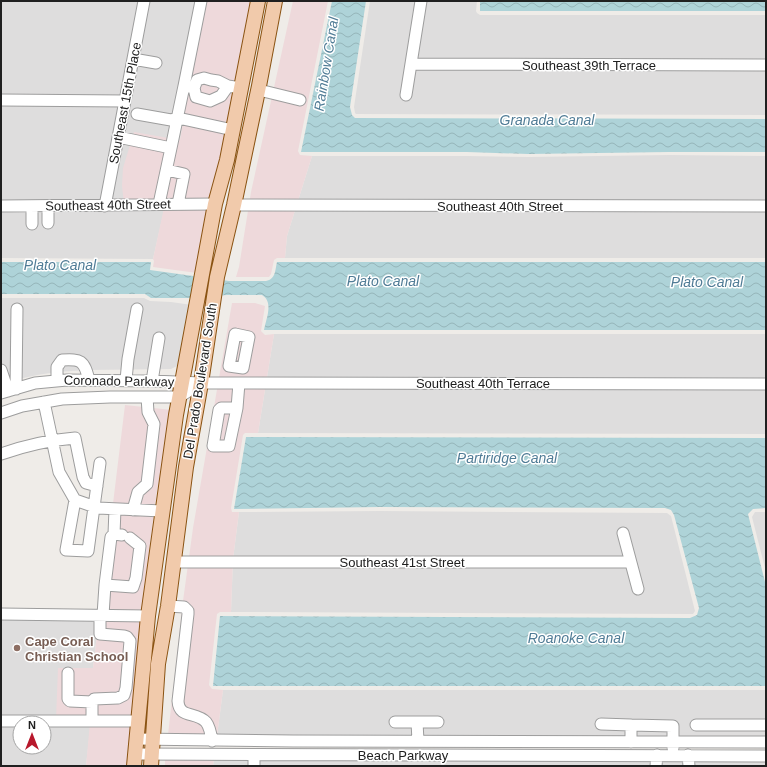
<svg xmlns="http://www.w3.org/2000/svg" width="767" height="767" font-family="Arial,sans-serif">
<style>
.residential{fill:#dedddd;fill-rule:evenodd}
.commercial{fill:#eed9db}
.water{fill:url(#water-waves)}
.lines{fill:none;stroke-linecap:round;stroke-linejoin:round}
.minor-casing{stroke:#9d9d9d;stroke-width:13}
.major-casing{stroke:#8a5312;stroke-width:16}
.minor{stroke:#fff;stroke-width:11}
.major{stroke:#f1caab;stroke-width:14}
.education-dot{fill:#8d6e63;stroke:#fff;stroke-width:1.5}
.labels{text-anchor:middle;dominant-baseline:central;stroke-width:3;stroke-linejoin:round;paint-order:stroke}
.street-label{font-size:13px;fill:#202020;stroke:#fff}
.education-label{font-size:13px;font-weight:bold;fill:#785e54;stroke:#fff;text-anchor:start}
.water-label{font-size:14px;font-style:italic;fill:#507c96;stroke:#fff}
</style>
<defs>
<pattern id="water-waves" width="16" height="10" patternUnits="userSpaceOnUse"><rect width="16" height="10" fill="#aed3d8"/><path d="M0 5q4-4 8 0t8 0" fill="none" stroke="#95b5b9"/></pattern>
</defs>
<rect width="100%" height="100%" fill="#efece8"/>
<!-- residential -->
<path class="residential" d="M1,1H204L180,140L153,259L1,258Z
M370,1H477L476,11L477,13L480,15H766V115L356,114L355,113L354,107Z
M669,155L766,156V258H285L287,236L312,156H467L528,157Z
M1,298H144L150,301L171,302L192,305L180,361L177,366L171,369L87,370L57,372L37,375L1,383Z
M274,334H766V434L258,433Z
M380,511L667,513L671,516L695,611L693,614H690L231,612L233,559L239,512Z
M755,512H766V572L752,517Z
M100,609L93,668L58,669L91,722L86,766H1V613ZM20,723H44V747H20Z
M223,690H766V737L217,736Z
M214,759L766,760V766H213Z"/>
<!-- commercial -->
<path class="commercial" d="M204,1H253L197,273L153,267L154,261L153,259L165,203L124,204L122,186L123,168L134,132L180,140Z
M293,1H328L298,151L300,155L312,156L287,236L285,258H277L274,260L271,274L269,277H236L239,267L251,192Z
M232,303H255L265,306L261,331L265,335L274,334L258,433H245L243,435L231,508L232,512H239L233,559L231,612H220L217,614L209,685L212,689L223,690L217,736L168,735L183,601L193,528Z
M125,405L172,410L171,421L157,491L142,606L135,700L128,766H86L90,722L56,719L58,668H93Z
M165,759H214L213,766H165Z"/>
<!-- water -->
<path class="water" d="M332,1H366L350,107L352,115L355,118L766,119V152H669L528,154L467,152H301Z
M480,1H766V11H480Z
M1,262H151L150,270L229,281H266C276,279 275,270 277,262H766V330H264C266,319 274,302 262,295H227L188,298H151L145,294H1Z
M246,437L766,438V508L753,509L748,514L766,586V686H213L220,616L690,618L697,615L699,608L674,515L671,510L665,508L380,507L234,509Z"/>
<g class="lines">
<defs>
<path id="minor" d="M133,59L156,63
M412,64L766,65
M184,86L201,1
M228,86L221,96L210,101L196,97L194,88L197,80L204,78L211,80L218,81L228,86L241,88
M259,90L300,100
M406,95L421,1
M1,100L125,101
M137,114L171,120L178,118L233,130
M118,137L171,148L159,204
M171,148L184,86L190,87
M167,170L184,174L178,204
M234,205L766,206
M1,206L215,204
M32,206V224
M48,206V223
M105,206L144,1
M235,334L249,337L243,368L229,366Z
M1,370L8,391
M126,380L128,359L137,309
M57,381V367L62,360C81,359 84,360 89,380
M152,381L159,338
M16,389L17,309
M1,393L35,383L67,380L152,381L201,383L766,384
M44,402L59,472L75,500L98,508L162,511
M237,408L229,446H213L219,410L221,408H237L239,383
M1,413L22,406L62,399L110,397H179L201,383
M1,454C24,446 50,440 75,438L83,477L86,483L97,486
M75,500L66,550L88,551L100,463
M133,510L138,492L147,484L154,424L148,412L147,397
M623,533L638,589
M114,534L115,509
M174,562H630
M105,585L111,537L114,534L122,535
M168,606L184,607L188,611V614L178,701C179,719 196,711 206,722C210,727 211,734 212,741
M1,614L148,616
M103,615L105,585L133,587L136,578L140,546L130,538
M68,673V699L70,701L92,702
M1,721H138
M92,721V702L94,699L118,698L124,695L126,688L130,641L127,637L124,636L100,634V615
M395,722H438
M417,722L418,741
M601,724L631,725V742
M631,725L673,726V748
M696,725H766
M136,739L293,741L766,742
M135,754L766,756
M688,755L689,766
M254,766V755
M656,766L657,755"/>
<path id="major" d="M134,766L148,616L176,415L215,204L227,160L258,1
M151,766L158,664L168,606L186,467L201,383L217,277L234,205L259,86L275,1"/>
</defs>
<!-- minor casing -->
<use href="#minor" class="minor-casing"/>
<!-- major casing -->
<use href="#major" class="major-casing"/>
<!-- minor -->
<use href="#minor" class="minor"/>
<!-- major -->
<use href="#major" class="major"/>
</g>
<!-- markers -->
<circle class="education-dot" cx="17" cy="648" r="4"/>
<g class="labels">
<!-- street labels -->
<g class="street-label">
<text x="589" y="65">Southeast 39th Terrace</text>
<text transform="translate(125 103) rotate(-79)">Southeast 15th Place</text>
<text transform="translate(108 205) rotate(-1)">Southeast 40th Street</text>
<text x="500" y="206">Southeast 40th Street</text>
<text transform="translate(119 381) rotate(1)">Coronado Parkway</text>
<text transform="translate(200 381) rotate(-81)">Del Prado Boulevard South</text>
<text x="483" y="383">Southeast 40th Terrace</text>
<text x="402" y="562">Southeast 41st Street</text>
<text x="403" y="755">Beach Parkway</text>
</g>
<!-- education labels -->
<g class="education-label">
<text x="25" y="641">Cape Coral<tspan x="25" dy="15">Christian School</tspan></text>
</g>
<!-- water labels -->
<g class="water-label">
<text transform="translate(326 64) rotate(-81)">Rainbow Canal</text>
<text x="547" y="120">Granada Canal</text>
<text x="60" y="265">Plato Canal</text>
<text x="383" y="281">Plato Canal</text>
<text x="707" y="282">Plato Canal</text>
<text x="507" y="458">Partiridge Canal</text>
<text x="576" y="638">Roanoke Canal</text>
</g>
</g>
<!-- border -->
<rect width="767" height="767" fill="none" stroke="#202020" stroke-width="4"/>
<!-- north arrow -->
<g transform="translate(32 735)"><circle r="19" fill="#ffffff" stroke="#a6a6a6"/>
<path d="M0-3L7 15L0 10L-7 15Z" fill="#b8182c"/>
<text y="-6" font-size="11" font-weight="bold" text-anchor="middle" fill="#202020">N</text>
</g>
</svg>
